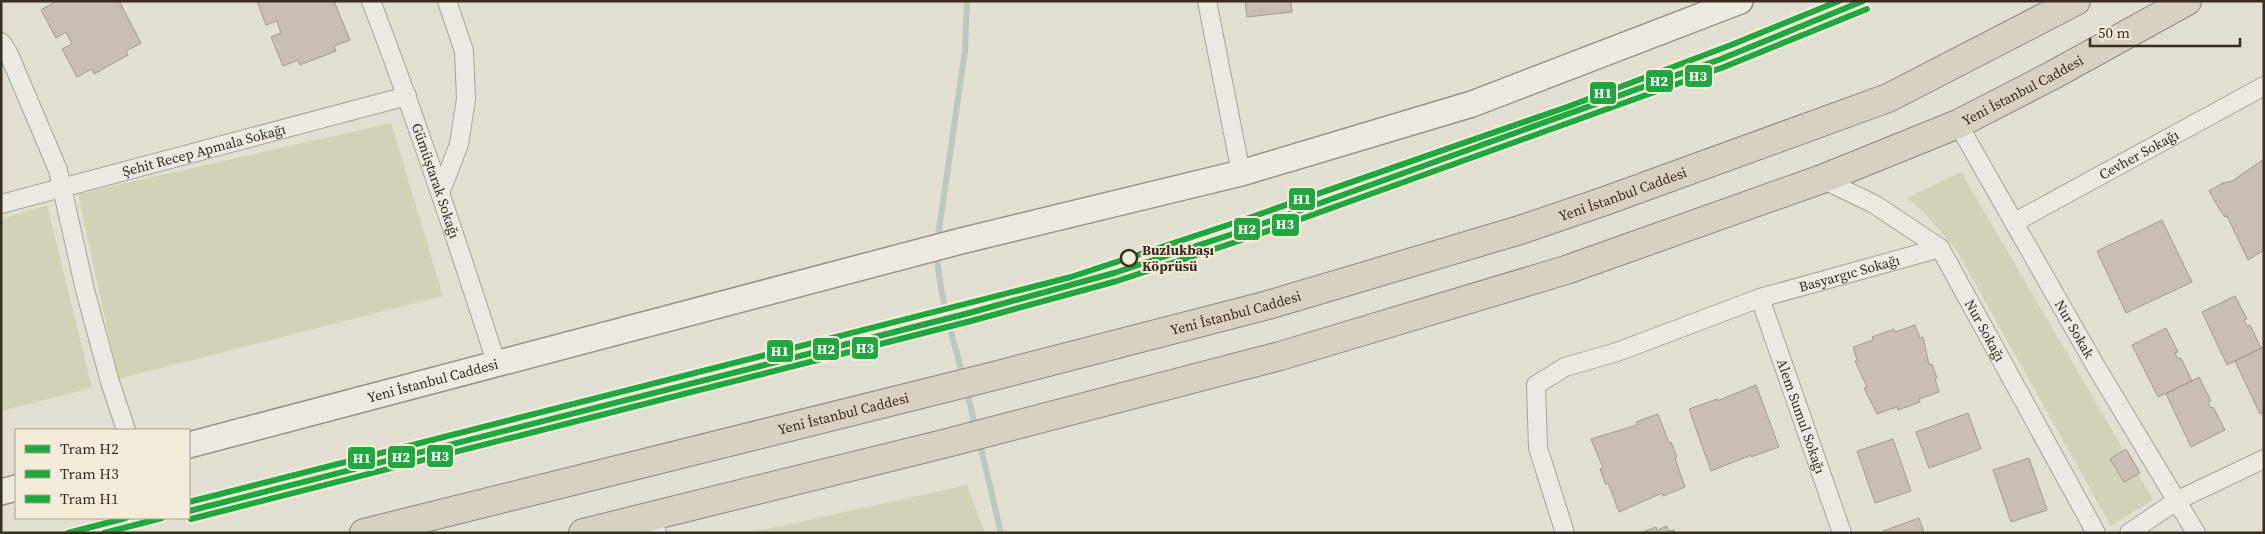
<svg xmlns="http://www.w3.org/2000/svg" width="2265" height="534" font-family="'Source Serif 4',serif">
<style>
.green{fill:#d1d2b6}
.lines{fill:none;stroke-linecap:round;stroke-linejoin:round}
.stream{stroke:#bbc9c1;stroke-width:6}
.building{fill:#c8beb3;stroke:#a49b91}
.street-casing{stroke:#a9a49a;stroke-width:20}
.secondary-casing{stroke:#99938a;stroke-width:28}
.highway-casing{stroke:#8f8981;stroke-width:30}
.street{stroke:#ece9e2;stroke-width:18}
.secondary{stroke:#ece9e2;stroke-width:25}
.highway{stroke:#d7d0c3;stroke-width:28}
.tram-1-casing{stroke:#f3ecd9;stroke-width:10}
.tram-2-casing{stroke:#f3ecd9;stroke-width:10}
.tram-3-casing{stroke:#f3ecd9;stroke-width:10}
.tram-1{stroke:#21a73f;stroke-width:6}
.tram-2{stroke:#21a73f;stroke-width:6}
.tram-3{stroke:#21a73f;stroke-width:6}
.stop-dot{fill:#f3ecd9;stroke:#392d22;stroke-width:2.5}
.labels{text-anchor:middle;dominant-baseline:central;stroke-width:4;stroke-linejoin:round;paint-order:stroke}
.street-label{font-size:14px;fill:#392d22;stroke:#f3ecd9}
.stop-label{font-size:14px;font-weight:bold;fill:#392d22;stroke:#f3ecd9;text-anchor:start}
.line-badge{stroke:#f3ecd9;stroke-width:2}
.badge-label{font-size:14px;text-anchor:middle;font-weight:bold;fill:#fff}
</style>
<rect width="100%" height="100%" fill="#e3ded2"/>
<!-- green -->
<path class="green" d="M391,123L443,296L118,379L78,194Z
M1961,172L2153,500L2111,526L1957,251L1922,210L1907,198Z
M47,205L92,388L1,411V219Z
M967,485L985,533H749Z"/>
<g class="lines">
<!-- stream -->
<path class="stream" d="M937,243L965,51L967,1
M937,253C939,295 953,337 963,377
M966,389L976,428
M979,440L1001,533"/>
</g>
<!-- building -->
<path class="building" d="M56,1H119L141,43L126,51L128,55L94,74L92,69L77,77L62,49L72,44L66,32L56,38L41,10Z
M257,1H334L350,40L334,46L336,51L300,65L298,60L283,66L271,37L281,33L277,21L266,25Z
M1245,1H1291L1292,12L1247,17Z
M2264,159V250L2248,260L2227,216L2225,217L2220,210L2209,191L2223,183L2232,181Z
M2162,220L2192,282L2126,313L2097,251Z
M2235,296L2247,319L2244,320L2247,326L2250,325L2261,348L2227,365L2202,312Z
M1915,325L1920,338L1923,337L1929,365L1932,364L1937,378L1935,379L1939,392L1919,399L1920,402L1898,410L1897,407L1877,414L1864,388L1867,387L1855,361L1857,360L1853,347L1873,340L1872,337L1894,329L1895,332Z
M2166,328L2178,352L2175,353L2178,359L2181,358L2192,381L2158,397L2132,345Z
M2264,347V412L2260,414L2235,361Z
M2199,377L2211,401L2208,402L2211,408L2213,407L2225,430L2191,447L2166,394Z
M1756,385L1779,447L1751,457V455L1711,471L1689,409L1717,399V401Z
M1968,413L1981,449L1929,468L1916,432Z
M1658,414L1669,443L1671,442L1677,457L1675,458L1685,487L1663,496L1662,493L1619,512L1608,483L1606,485L1600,469L1603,468L1591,439L1637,425L1636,422Z
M1893,439L1911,491L1875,503L1857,451Z
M2126,449L2140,473L2124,482L2110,459Z
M2029,458L2047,510L2011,522L1993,470Z
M1919,518L1924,533H1884L1883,531Z
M1667,526L1669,531L1674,530L1675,533L1643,532L1656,527L1657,530Z"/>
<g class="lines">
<defs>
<g id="street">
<path id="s1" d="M371,1C417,120 457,241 496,362"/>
<path d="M1207,1L1241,173"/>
<path d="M1,42L8,52L58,170L85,290L110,382L126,430"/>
<path id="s2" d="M1958,124L2095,365L2196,533"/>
<path id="s3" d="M1822,179L1874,204L1940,248L2096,533"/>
<path d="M441,191L459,144L466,99L464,51L447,1"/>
<path id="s4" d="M1,204L407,96"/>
<path id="s5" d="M2015,222L2264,86"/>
<path id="s6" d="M1760,298L1842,533"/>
<path d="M651,515L657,533"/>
<path id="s7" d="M1565,533L1538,448L1536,385L1565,367L1617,352L1760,298L1940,248"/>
<path d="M2129,533L2176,501L2264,459"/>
</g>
<g id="secondary">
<path id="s8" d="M189,445L961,241L1241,173L1472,104L1740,1"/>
<path d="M1,492L16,488"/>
</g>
<g id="highway">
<path id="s9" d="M364,533L994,376L1268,305L1520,230L1605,201L1888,98L2076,1"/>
<path id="s10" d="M583,533L943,444L1280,356L1566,270L1822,179L1958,124L2053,75L2187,1"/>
</g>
</defs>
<!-- street casing -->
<use href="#street" class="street-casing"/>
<!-- secondary casing -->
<use href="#secondary" class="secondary-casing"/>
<!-- highway casing -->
<use href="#highway" class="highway-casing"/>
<!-- street -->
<use href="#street" class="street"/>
<!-- secondary -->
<use href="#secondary" class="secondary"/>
<!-- highway -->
<use href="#highway" class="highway"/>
<defs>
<path id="tram-1" d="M189,511L969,313L1114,273L1248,229L1721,59L1863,1
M104,533L162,518"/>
<path id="tram-2" d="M191,519L971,321L1117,281L1251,237L1724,67L1867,9"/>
<path id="tram-3" d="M189,502L1071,277L1237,222L1567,107L1731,45L1839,1
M68,533L126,518"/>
</defs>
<!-- tram-1 casing -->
<use href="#tram-1" class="tram-1-casing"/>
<!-- tram-2 casing -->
<use href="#tram-2" class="tram-2-casing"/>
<!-- tram-3 casing -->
<use href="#tram-3" class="tram-3-casing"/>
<!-- tram-1 -->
<use href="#tram-1" class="tram-1"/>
<!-- tram-2 -->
<use href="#tram-2" class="tram-2"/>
<!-- tram-3 -->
<use href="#tram-3" class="tram-3"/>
</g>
<!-- markers -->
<circle class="stop-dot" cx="1129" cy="258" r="8"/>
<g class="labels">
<!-- street labels -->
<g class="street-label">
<text stroke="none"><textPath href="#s10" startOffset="1509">Yeni İstanbul Caddesi</textPath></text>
<text stroke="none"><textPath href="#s4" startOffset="210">Şehit Recep Apmala Sokağı</textPath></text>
<text stroke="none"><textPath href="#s5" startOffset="141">Cevher Sokağı</textPath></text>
<text stroke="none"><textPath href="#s1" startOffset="191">Gümüştarak Sokağı</textPath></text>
<text stroke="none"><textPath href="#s9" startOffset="1304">Yeni İstanbul Caddesi</textPath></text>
<text stroke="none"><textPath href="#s7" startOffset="486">Basyargıc Sokağı</textPath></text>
<text stroke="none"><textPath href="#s9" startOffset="899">Yeni İstanbul Caddesi</textPath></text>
<text stroke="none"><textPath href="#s2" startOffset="236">Nur Sokak</textPath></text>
<text stroke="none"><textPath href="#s3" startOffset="231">Nur Sokağı</textPath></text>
<text stroke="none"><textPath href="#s8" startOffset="252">Yeni İstanbul Caddesi</textPath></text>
<text stroke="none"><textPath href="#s9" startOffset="494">Yeni İstanbul Caddesi</textPath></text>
<text stroke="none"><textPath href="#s6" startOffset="125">Alem Sumul Sokağı</textPath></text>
</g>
<!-- stop labels -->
<g class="stop-label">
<text x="1142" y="250">Buzlukbaşı<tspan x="1142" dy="16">Köprüsü</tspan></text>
</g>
</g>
<g class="line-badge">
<rect x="1684" y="64" width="29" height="24" rx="5" fill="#21a73f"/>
<rect x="1645" y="69" width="29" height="24" rx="5" fill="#21a73f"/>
<rect x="1589" y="81" width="28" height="24" rx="5" fill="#21a73f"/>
<rect x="1288" y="187" width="28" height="24" rx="5" fill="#21a73f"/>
<rect x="1271" y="213" width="29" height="24" rx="5" fill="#21a73f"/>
<rect x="1233" y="217" width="28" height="24" rx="5" fill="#21a73f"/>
<rect x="851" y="336" width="28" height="24" rx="5" fill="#21a73f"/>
<rect x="812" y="337" width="28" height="24" rx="5" fill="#21a73f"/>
<rect x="766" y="339" width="28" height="24" rx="5" fill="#21a73f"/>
<rect x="426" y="444" width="28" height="24" rx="5" fill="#21a73f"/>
<rect x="387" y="445" width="29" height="24" rx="5" fill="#21a73f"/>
<rect x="347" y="446" width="29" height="24" rx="5" fill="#21a73f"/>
</g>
<g class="badge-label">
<text x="1698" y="81">H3</text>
<text x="1659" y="86">H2</text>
<text x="1603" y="98">H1</text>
<text x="1302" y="204">H1</text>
<text x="1285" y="229">H3</text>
<text x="1247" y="234">H2</text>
<text x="865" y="353">H3</text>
<text x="826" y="354">H2</text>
<text x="780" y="356">H1</text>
<text x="440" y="461">H3</text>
<text x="401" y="462">H2</text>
<text x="362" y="463">H1</text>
</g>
<!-- border -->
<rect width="2265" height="534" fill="none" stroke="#392d22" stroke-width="5"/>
<!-- legend -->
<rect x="15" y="429" width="175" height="90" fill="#f3ecd9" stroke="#a9a090"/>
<rect x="25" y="445" width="25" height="8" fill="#21a73f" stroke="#a9a090"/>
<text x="60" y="454" font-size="15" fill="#392d22">Tram H2</text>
<rect x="25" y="470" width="25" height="8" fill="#21a73f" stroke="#a9a090"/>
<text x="60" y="479" font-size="15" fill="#392d22">Tram H3</text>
<rect x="25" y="495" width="25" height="8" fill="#21a73f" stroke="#a9a090"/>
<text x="60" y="504" font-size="15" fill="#392d22">Tram H1</text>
<!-- scale -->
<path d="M2090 38v8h150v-8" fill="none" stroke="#392d22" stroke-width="2.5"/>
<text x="2098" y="38" font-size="15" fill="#392d22" stroke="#f3ecd9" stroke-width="4" paint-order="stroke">50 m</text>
</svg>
